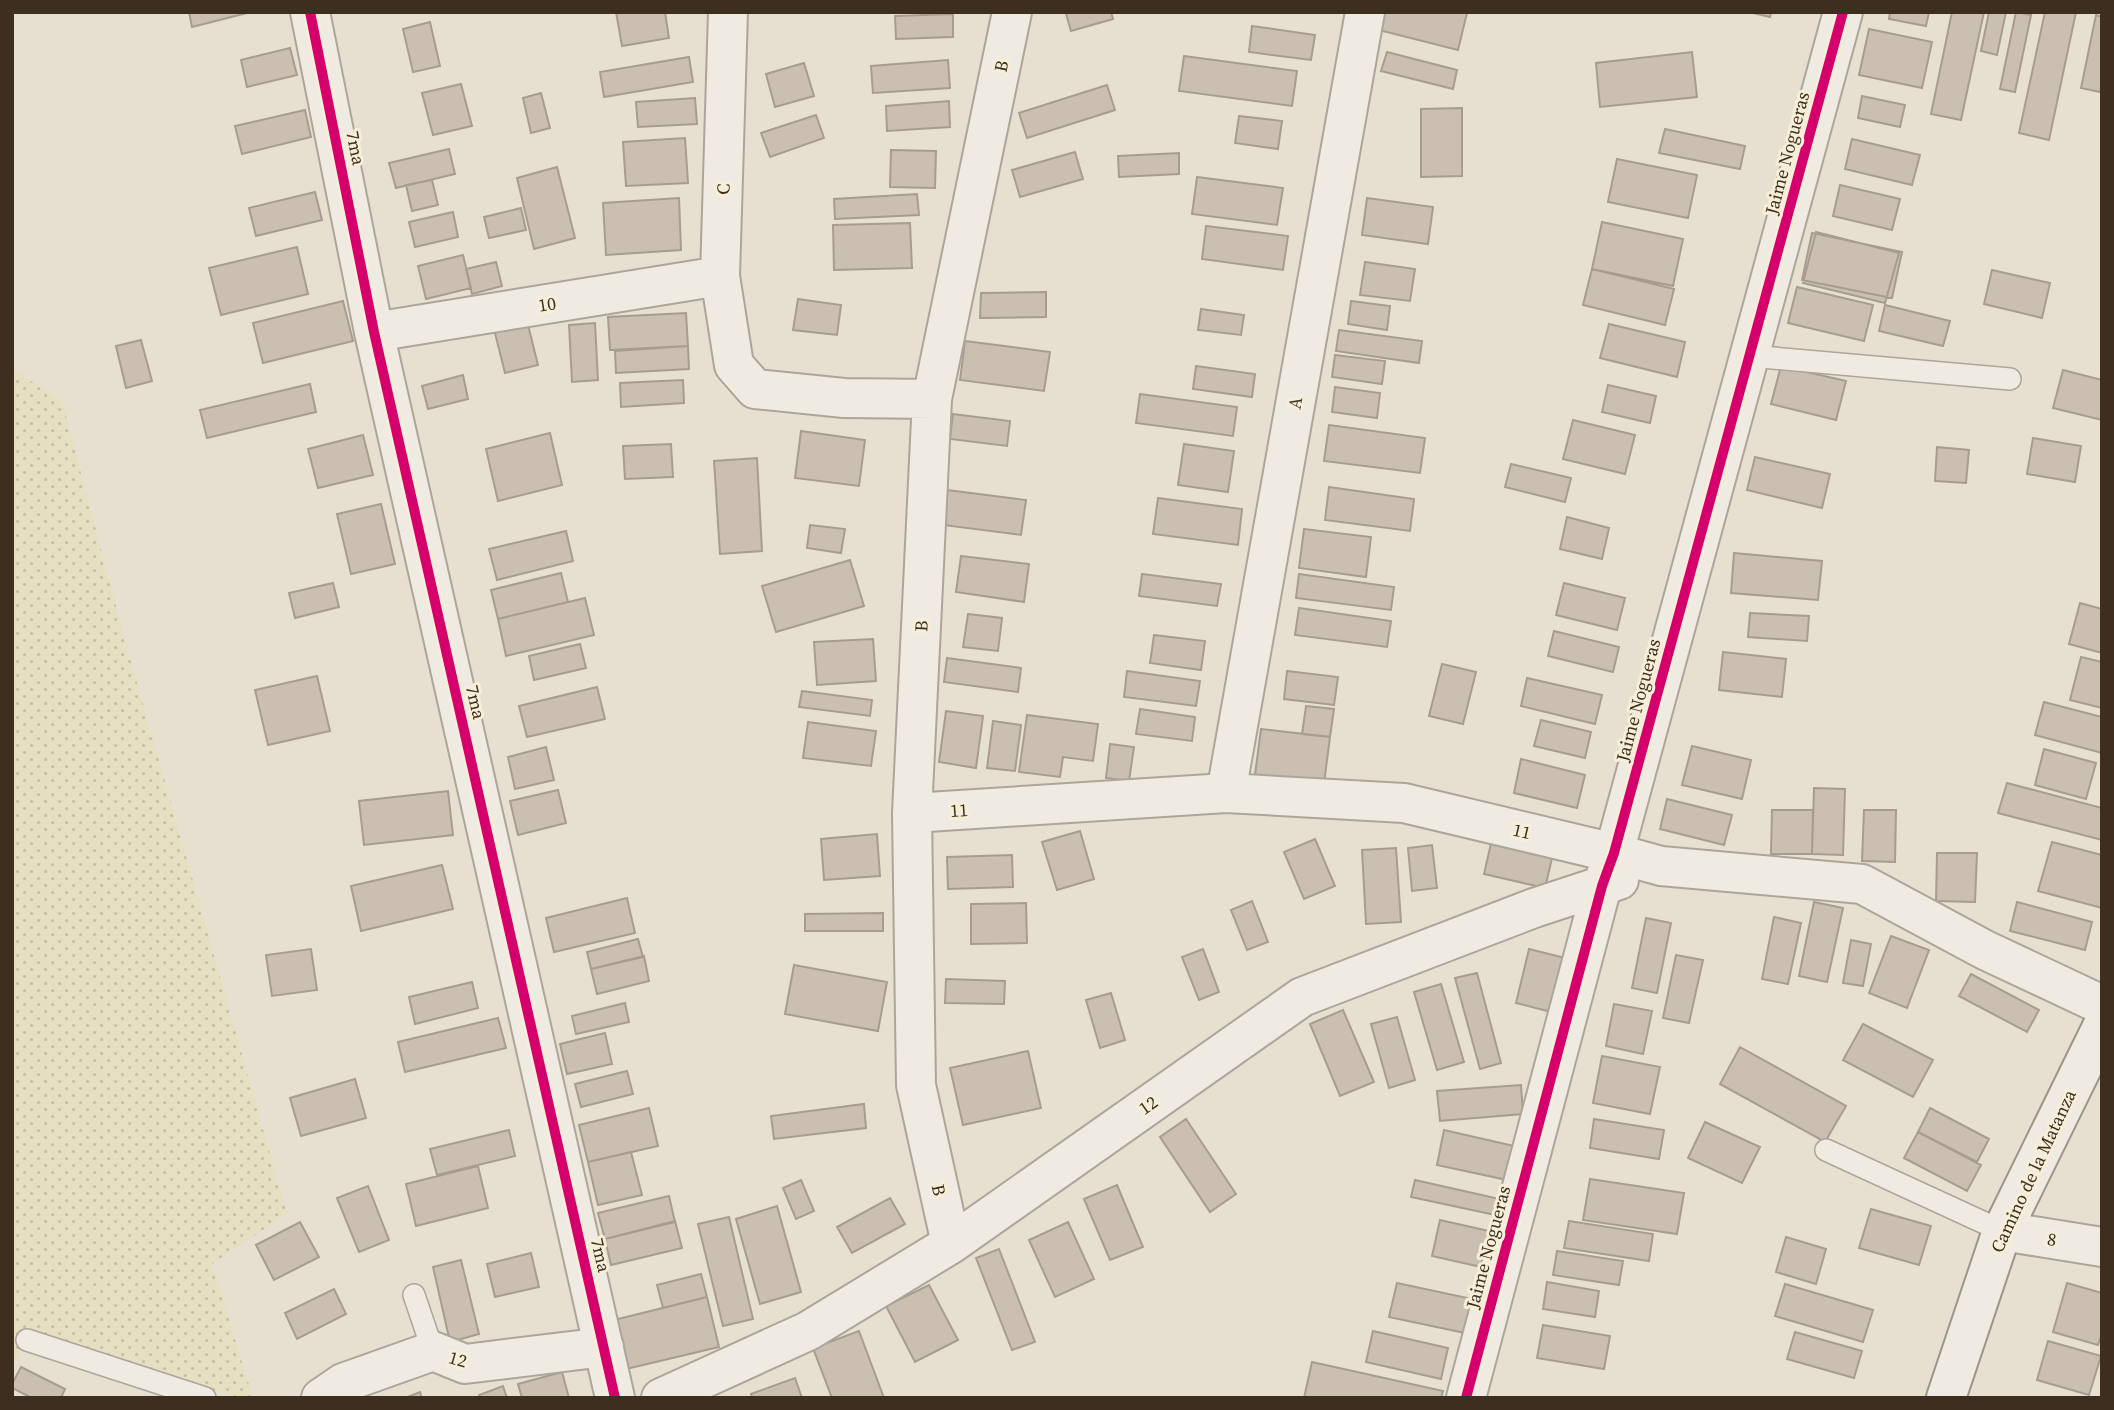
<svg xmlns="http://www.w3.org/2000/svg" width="2114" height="1410" font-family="'Source Serif 4',serif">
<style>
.farmland{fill:url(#farmland-dots)}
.building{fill:#cbbfb2;stroke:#a89c90;stroke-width:2}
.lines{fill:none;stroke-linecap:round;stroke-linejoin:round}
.service-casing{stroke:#ada599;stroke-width:24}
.minor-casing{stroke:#ada599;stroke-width:42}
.secondary-casing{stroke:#9c958a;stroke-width:42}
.service{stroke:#efebe3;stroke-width:21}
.minor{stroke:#efebe3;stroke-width:38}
.secondary{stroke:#efebe3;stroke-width:38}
.cycleway-casing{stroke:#f7eed8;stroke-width:15}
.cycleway{stroke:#d6006c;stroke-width:10}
.labels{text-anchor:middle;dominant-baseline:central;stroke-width:6;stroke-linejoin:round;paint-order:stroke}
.street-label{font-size:18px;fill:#3d2e20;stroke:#f7eed8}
</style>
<defs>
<pattern id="farmland-dots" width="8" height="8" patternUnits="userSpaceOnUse" patternTransform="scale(1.75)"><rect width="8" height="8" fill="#e6dfc2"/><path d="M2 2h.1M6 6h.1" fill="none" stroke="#c6c0a6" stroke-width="1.8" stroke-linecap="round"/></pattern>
</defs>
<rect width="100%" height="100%" fill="#e7e0d1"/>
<!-- farmland -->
<path class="farmland" d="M12,369L62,401L123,633L287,1214L212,1264L253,1398H241L27,1340L12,1367Z"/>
<!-- building -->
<path class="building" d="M189,12H251L192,27Z
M616,12H665L669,38L622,46Z
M1072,12H1111L1113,19L1071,31L1066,14Z
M1379,12H1465L1467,13L1458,50L1375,29Z
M1749,12H1771L1770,17Z
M1890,12H1929L1926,26L1889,19Z
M1952,12H1984L1961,120L1931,114Z
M1989,12H2006L1997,55L1981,51Z
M2016,12L2031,15L2015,92L2000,89Z
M2045,12H2076L2049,140L2019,133Z
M953,14V37L896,39L895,16Z
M2096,15L2102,17V83L2100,92L2081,88Z
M430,22L440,66L413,72L403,29Z
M1252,26L1315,35L1311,60L1249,52Z
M1869,29L1932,42L1922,88L1859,75Z
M290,48L297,75L247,87L241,60Z
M1387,52L1457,70L1453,89L1381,71Z
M1692,52L1697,97L1600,107L1596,63Z
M1184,56L1297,71L1292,106L1179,91Z
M689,57L693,82L604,97L600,72Z
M948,60L950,88L873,93L871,66Z
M804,63L814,96L775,107L766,74Z
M461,84L472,126L433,135L422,93Z
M1107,85L1115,110L1027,138L1019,113Z
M541,93L550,128L531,133L523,98Z
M1862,96L1905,105L1900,127L1858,118Z
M695,98L697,124L638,127L636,102Z
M949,101L950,127L887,131L886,106Z
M1462,108V176L1421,177V109Z
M305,110L311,137L242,154L235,126Z
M816,115L824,138L770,157L761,133Z
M1239,116L1282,121L1278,149L1235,143Z
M1665,129L1745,146L1740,169L1659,153Z
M685,138L688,183L626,186L623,142Z
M1852,139L1920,155L1912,185L1845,169Z
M449,149L455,174L396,188L389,163Z
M891,150L936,151L935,188L890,187Z
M1075,152L1083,179L1020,197L1012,170Z
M1179,153V174L1119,177L1118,156Z
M1617,159L1697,175L1688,218L1608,202Z
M557,167L575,238L534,249L517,178Z
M1197,177L1283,188L1277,225L1192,214Z
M432,180L438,205L412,211L406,185Z
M1840,185L1900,199L1892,230L1833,216Z
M315,192L322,220L256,236L249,208Z
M917,194L919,215L835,219L834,199Z
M679,198L681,250L606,255L603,203Z
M1367,198L1433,207L1428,244L1362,235Z
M521,208L526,230L489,238L484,217Z
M453,212L458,237L415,247L409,222Z
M1602,222L1683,239L1673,286L1592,269Z
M910,223L912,268L834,270L833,225Z
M1206,226L1288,236L1283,270L1202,259Z
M1816,232L1899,253L1885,303L1803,283Z
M1812,233L1902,252L1892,298L1802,280Z
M297,247L308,294L221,315L209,268Z
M463,255L471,288L426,299L418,266Z
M496,262L502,286L472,294L466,269Z
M1365,262L1415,269L1410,301L1360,295Z
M1592,269L1674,289L1665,325L1583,305Z
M1992,270L2050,283L2042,318L1984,304Z
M1797,287L1873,305L1864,341L1788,323Z
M1046,292V317L980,318L981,293Z
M798,299L841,305L837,335L793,330Z
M343,301L353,341L263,363L253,323Z
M1351,301L1390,306L1387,330L1348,324Z
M1885,305L1950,321L1943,346L1879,331Z
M1201,309L1244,315L1241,335L1198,330Z
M686,313L688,346L610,350L608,317Z
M527,321L538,365L505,373L494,329Z
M595,323L598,380L572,382L569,325Z
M1609,324L1685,342L1677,377L1600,358Z
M1339,330L1422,341L1419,363L1336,351Z
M141,340L152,381L126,388L116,346Z
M965,341L1050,352L1044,391L960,380Z
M688,346L689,369L616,373L615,351Z
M1335,355L1385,361L1382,384L1332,377Z
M1196,366L1255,374L1252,397L1193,389Z
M1781,366L1846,381L1836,420L1771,404Z
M2063,370L2102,380V420L2053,408Z
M463,375L468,399L428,409L422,386Z
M683,380L684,403L621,407L620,383Z
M310,384L316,412L207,438L200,410Z
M1608,385L1656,396L1650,423L1602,412Z
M1335,387L1380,393L1377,418L1332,412Z
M1140,394L1237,407L1233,436L1136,423Z
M953,414L1010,421L1007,446L950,439Z
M1573,420L1635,435L1625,474L1563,459Z
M1329,425L1425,438L1420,473L1324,461Z
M801,431L865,440L859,486L795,478Z
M550,433L562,485L498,501L486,449Z
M363,435L373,475L318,488L308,449Z
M2033,438L2081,446L2075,482L2027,474Z
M671,444L673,477L625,479L623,446Z
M1184,444L1234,451L1228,492L1178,485Z
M1937,447L1969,450L1966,483L1935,481Z
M1755,457L1830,474L1822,508L1747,490Z
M757,458L762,551L720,554L714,461Z
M1511,464L1571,478L1565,502L1505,487Z
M1329,487L1414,499L1410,531L1325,520Z
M947,490L1026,500L1021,535L943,525Z
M1158,498L1242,509L1238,545L1153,534Z
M381,504L395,564L351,574L337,514Z
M1567,517L1609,528L1602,559L1560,549Z
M810,525L845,529L841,553L807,548Z
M1304,529L1371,537L1366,577L1299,568Z
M566,531L573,561L497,580L489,549Z
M1734,553L1822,561L1818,600L1731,593Z
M961,556L1029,564L1024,602L956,592Z
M850,560L864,606L776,632L762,586Z
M561,573L568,602L498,619L491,590Z
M1142,574L1221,584L1217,606L1139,596Z
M1299,574L1394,587L1391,610L1296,598Z
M333,583L339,607L295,618L289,593Z
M1564,583L1625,598L1617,630L1556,615Z
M585,598L594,635L506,656L498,619Z
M2080,603L2102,609V653L2069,644Z
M1299,608L1391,621L1387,647L1295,635Z
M1750,613L1809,616L1807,641L1748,637Z
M968,614L1002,618L998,651L963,647Z
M1554,631L1619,647L1613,672L1548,656Z
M1154,635L1205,641L1201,670L1150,663Z
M873,639L876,681L817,685L814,642Z
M580,644L586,668L534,680L529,656Z
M1723,652L1786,659L1782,697L1719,690Z
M2081,657L2102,662V708L2070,700Z
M947,658L1021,668L1018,692L944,682Z
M1442,664L1476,672L1463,724L1429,716Z
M1127,671L1200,681L1196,706L1124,697Z
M1287,671L1338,677L1334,705L1284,699Z
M317,676L330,731L268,745L255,690Z
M1527,678L1602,695L1595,724L1521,706Z
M597,687L605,719L527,737L519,706Z
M802,691L872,700L870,716L799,707Z
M2044,702L2102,717V753L2035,735Z
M1306,706L1334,709L1330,737L1302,734Z
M1140,709L1195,717L1192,741L1136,734Z
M946,711L983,716L976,768L939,762Z
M1027,715L1098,724L1093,761L1063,757L1060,777L1019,772Z
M1541,720L1591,732L1585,758L1534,746Z
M993,721L1021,725L1015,771L987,768Z
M808,722L876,731L871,766L803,758Z
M1261,729L1330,737L1323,791L1254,782Z
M1110,744L1134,747L1129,781L1106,778Z
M1692,746L1751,760L1742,799L1682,785Z
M546,747L554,780L515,789L508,757Z
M2044,749L2096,763L2086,799L2035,785Z
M1521,759L1585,775L1577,808L1514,793Z
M2007,783L2102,808V840L1998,813Z
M1814,788L1845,789L1843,855L1812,854Z
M558,790L566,823L518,835L510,801Z
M448,791L453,835L364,845L359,801Z
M1667,799L1732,815L1724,845L1660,829Z
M1772,810H1813L1812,854H1771Z
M1864,810H1896L1895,862L1862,861Z
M1080,831L1094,879L1057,890L1042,842Z
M877,834L880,876L824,880L821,839Z
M1315,839L1335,886L1304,899L1284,852Z
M1492,839L1553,854L1545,888L1484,874Z
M2052,842L2102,855V908L2038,891Z
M1432,845L1437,888L1412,891L1408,848Z
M1396,848L1401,922L1366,924L1362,850Z
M1937,853H1977L1975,902L1936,901Z
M1012,855L1013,887L948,889L947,857Z
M442,865L453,909L361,931L351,886Z
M627,898L635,933L554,952L546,918Z
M1252,901L1268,942L1247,950L1231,910Z
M1814,902L1843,908L1827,982L1799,976Z
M2017,902L2092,922L2085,950L2010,931Z
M1026,903L1027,943L971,944V904Z
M883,913V931H805V914Z
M1774,917L1801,923L1788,984L1762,979Z
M1646,918L1671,923L1657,993L1632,988Z
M1891,936L1929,950L1907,1008L1869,993Z
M638,939L643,957L591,969L587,952Z
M1851,940L1871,944L1863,986L1843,983Z
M311,949L317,990L272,996L266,955Z
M1203,949L1219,992L1199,1000L1182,957Z
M1529,949L1569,959L1555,1013L1516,1003Z
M1676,955L1703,960L1689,1023L1663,1018Z
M644,956L649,981L597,994L591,969Z
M794,965L887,982L878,1031L785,1014Z
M1477,973L1501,1063L1480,1069L1455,978Z
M1971,974L2039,1010L2027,1032L1959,996Z
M946,979L1005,981L1004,1004L945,1003Z
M472,982L478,1008L415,1024L409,997Z
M1441,984L1464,1062L1437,1070L1414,992Z
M1111,993L1125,1040L1100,1048L1086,1000Z
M625,1003L629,1022L576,1034L572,1016Z
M1614,1004L1652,1011L1643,1054L1606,1046Z
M1343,1010L1374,1082L1340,1096L1310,1024Z
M1397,1017L1415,1080L1389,1088L1371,1024Z
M498,1018L506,1048L405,1072L398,1042Z
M1863,1024L1933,1060L1913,1097L1843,1060Z
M605,1033L612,1064L567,1074L560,1044Z
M1740,1047L1846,1106L1825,1142L1720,1084Z
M1028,1051L1041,1108L963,1125L950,1068Z
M1602,1056L1660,1067L1650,1114L1593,1103Z
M627,1071L633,1094L581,1107L575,1084Z
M355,1079L366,1118L301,1136L290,1098Z
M1521,1085L1523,1114L1440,1121L1437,1091Z
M864,1104L866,1128L774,1139L771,1116Z
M649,1108L658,1146L588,1162L579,1125Z
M1930,1108L1989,1139L1977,1162L1918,1132Z
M1186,1119L1236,1194L1210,1212L1160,1137Z
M1594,1119L1664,1130L1659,1159L1590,1148Z
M1705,1122L1760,1147L1742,1183L1688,1158Z
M509,1130L515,1156L437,1175L430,1149Z
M1444,1130L1514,1146L1507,1180L1437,1165Z
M1918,1132L1981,1165L1967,1191L1904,1158Z
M631,1152L642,1195L598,1205L588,1162Z
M478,1166L488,1208L416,1226L406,1184Z
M1590,1179L1684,1193L1677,1234L1583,1220Z
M801,1180L814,1211L796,1219L783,1188Z
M1415,1180L1504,1200L1500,1216L1411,1197Z
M1117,1185L1143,1247L1110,1260L1084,1199Z
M368,1186L389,1240L359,1252L337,1198Z
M669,1196L675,1222L605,1239L598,1213Z
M890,1198L905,1224L852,1253L837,1227Z
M777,1206L801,1292L760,1304L736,1219Z
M1871,1209L1931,1226L1919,1265L1859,1248Z
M729,1217L753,1319L723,1326L698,1224Z
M1440,1220L1498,1233L1490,1269L1432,1256Z
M675,1221L682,1248L611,1265L605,1239Z
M1569,1221L1653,1234L1649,1261L1564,1248Z
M300,1222L319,1257L274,1280L256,1245Z
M1068,1222L1094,1279L1055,1297L1029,1240Z
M1786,1237L1826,1249L1816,1284L1776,1272Z
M999,1249L1035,1342L1012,1350L976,1258Z
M1557,1251L1623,1261L1619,1285L1553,1275Z
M531,1253L539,1287L495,1297L487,1264Z
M461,1260L479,1334L450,1342L433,1267Z
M701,1274L707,1297L663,1308L657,1285Z
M1547,1282L1599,1291L1595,1317L1543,1309Z
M1397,1283L1472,1299L1465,1333L1389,1317Z
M2067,1283L2102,1293V1333L2098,1345L2053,1332Z
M1785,1284L1873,1310L1863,1342L1775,1316Z
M929,1285L958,1340L915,1362L886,1306Z
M334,1289L346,1314L297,1339L285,1313Z
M707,1297L719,1347L626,1369L614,1320Z
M1543,1325L1610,1336L1604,1369L1537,1358Z
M859,1331L884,1398H832L813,1348Z
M1373,1331L1448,1348L1441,1379L1366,1362Z
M1795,1332L1862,1351L1854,1378L1787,1359Z
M2048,1341L2101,1356L2089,1395L2037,1380Z
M1312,1362L1443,1391L1441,1398H1304Z
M21,1367L65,1389L61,1398H32L12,1388V1384Z
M562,1372L569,1398H522L518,1384Z
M795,1378L802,1398H752L751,1394Z
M503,1386L507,1398H480L479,1395Z
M420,1392L422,1398H405Z"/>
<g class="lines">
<defs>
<path id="service" d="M1750,356L2010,379
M1826,1150L2002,1231
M414,1295L433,1351
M27,1340L205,1398"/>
<path id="minor" d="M310,12L374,332L615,1398
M728,12L720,276L734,365L755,389L844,398L932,399
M374,332L720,276
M1226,793L1365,12
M912,813L1226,793L1404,803L1614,853L1661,866L1862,884L1985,950L2102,1005
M2002,1231L2102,1247
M951,1244L916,1085L912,813L932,399L1012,12
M321,1398L343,1383L433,1351L465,1364L604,1347
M661,1398L808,1331L951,1244L1302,997L1534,908L1619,880
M1466,1398L1602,886L1614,853L1843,12"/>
<path id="secondary" d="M1946,1398L2002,1231L2102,1027"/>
</defs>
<!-- service casing -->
<use href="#service" class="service-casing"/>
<!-- minor casing -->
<use href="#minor" class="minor-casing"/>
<!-- secondary casing -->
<use href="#secondary" class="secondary-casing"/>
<!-- service -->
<use href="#service" class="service"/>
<!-- minor -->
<use href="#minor" class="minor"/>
<!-- secondary -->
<use href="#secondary" class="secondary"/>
<defs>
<path id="cycleway" d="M310,12L374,332L615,1398
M1466,1398L1602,886L1614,853L1843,12"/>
</defs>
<!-- cycleway casing -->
<use href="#cycleway" class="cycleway-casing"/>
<!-- cycleway -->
<use href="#cycleway" class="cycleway"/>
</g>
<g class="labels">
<!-- street labels -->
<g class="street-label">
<text transform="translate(1001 66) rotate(-78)">B</text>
<text transform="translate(356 148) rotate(79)">7ma</text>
<text transform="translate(1787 153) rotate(-75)">Jaime Nogueras</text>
<text transform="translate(723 189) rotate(-88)">C</text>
<text transform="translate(547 304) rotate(-9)">10</text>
<text transform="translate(1295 403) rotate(-80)">A</text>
<text transform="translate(921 626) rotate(-87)">B</text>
<text transform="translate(1638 700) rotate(-75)">Jaime Nogueras</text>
<text transform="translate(476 702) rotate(77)">7ma</text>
<text transform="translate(959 810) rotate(-4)">11</text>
<text transform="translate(1522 831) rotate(13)">11</text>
<text transform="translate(1148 1105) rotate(-35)">12</text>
<text transform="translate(2033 1171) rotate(-65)">Camino de la Matanza</text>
<text transform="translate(939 1190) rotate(78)">B</text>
<text transform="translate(2052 1239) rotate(9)">8</text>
<text transform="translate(1488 1247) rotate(-75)">Jaime Nogueras</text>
<text transform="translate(601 1255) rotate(77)">7ma</text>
<text transform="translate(458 1359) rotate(16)">12</text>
</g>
</g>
<!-- border -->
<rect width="2114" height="1410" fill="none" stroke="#3d2e20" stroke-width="28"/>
</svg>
